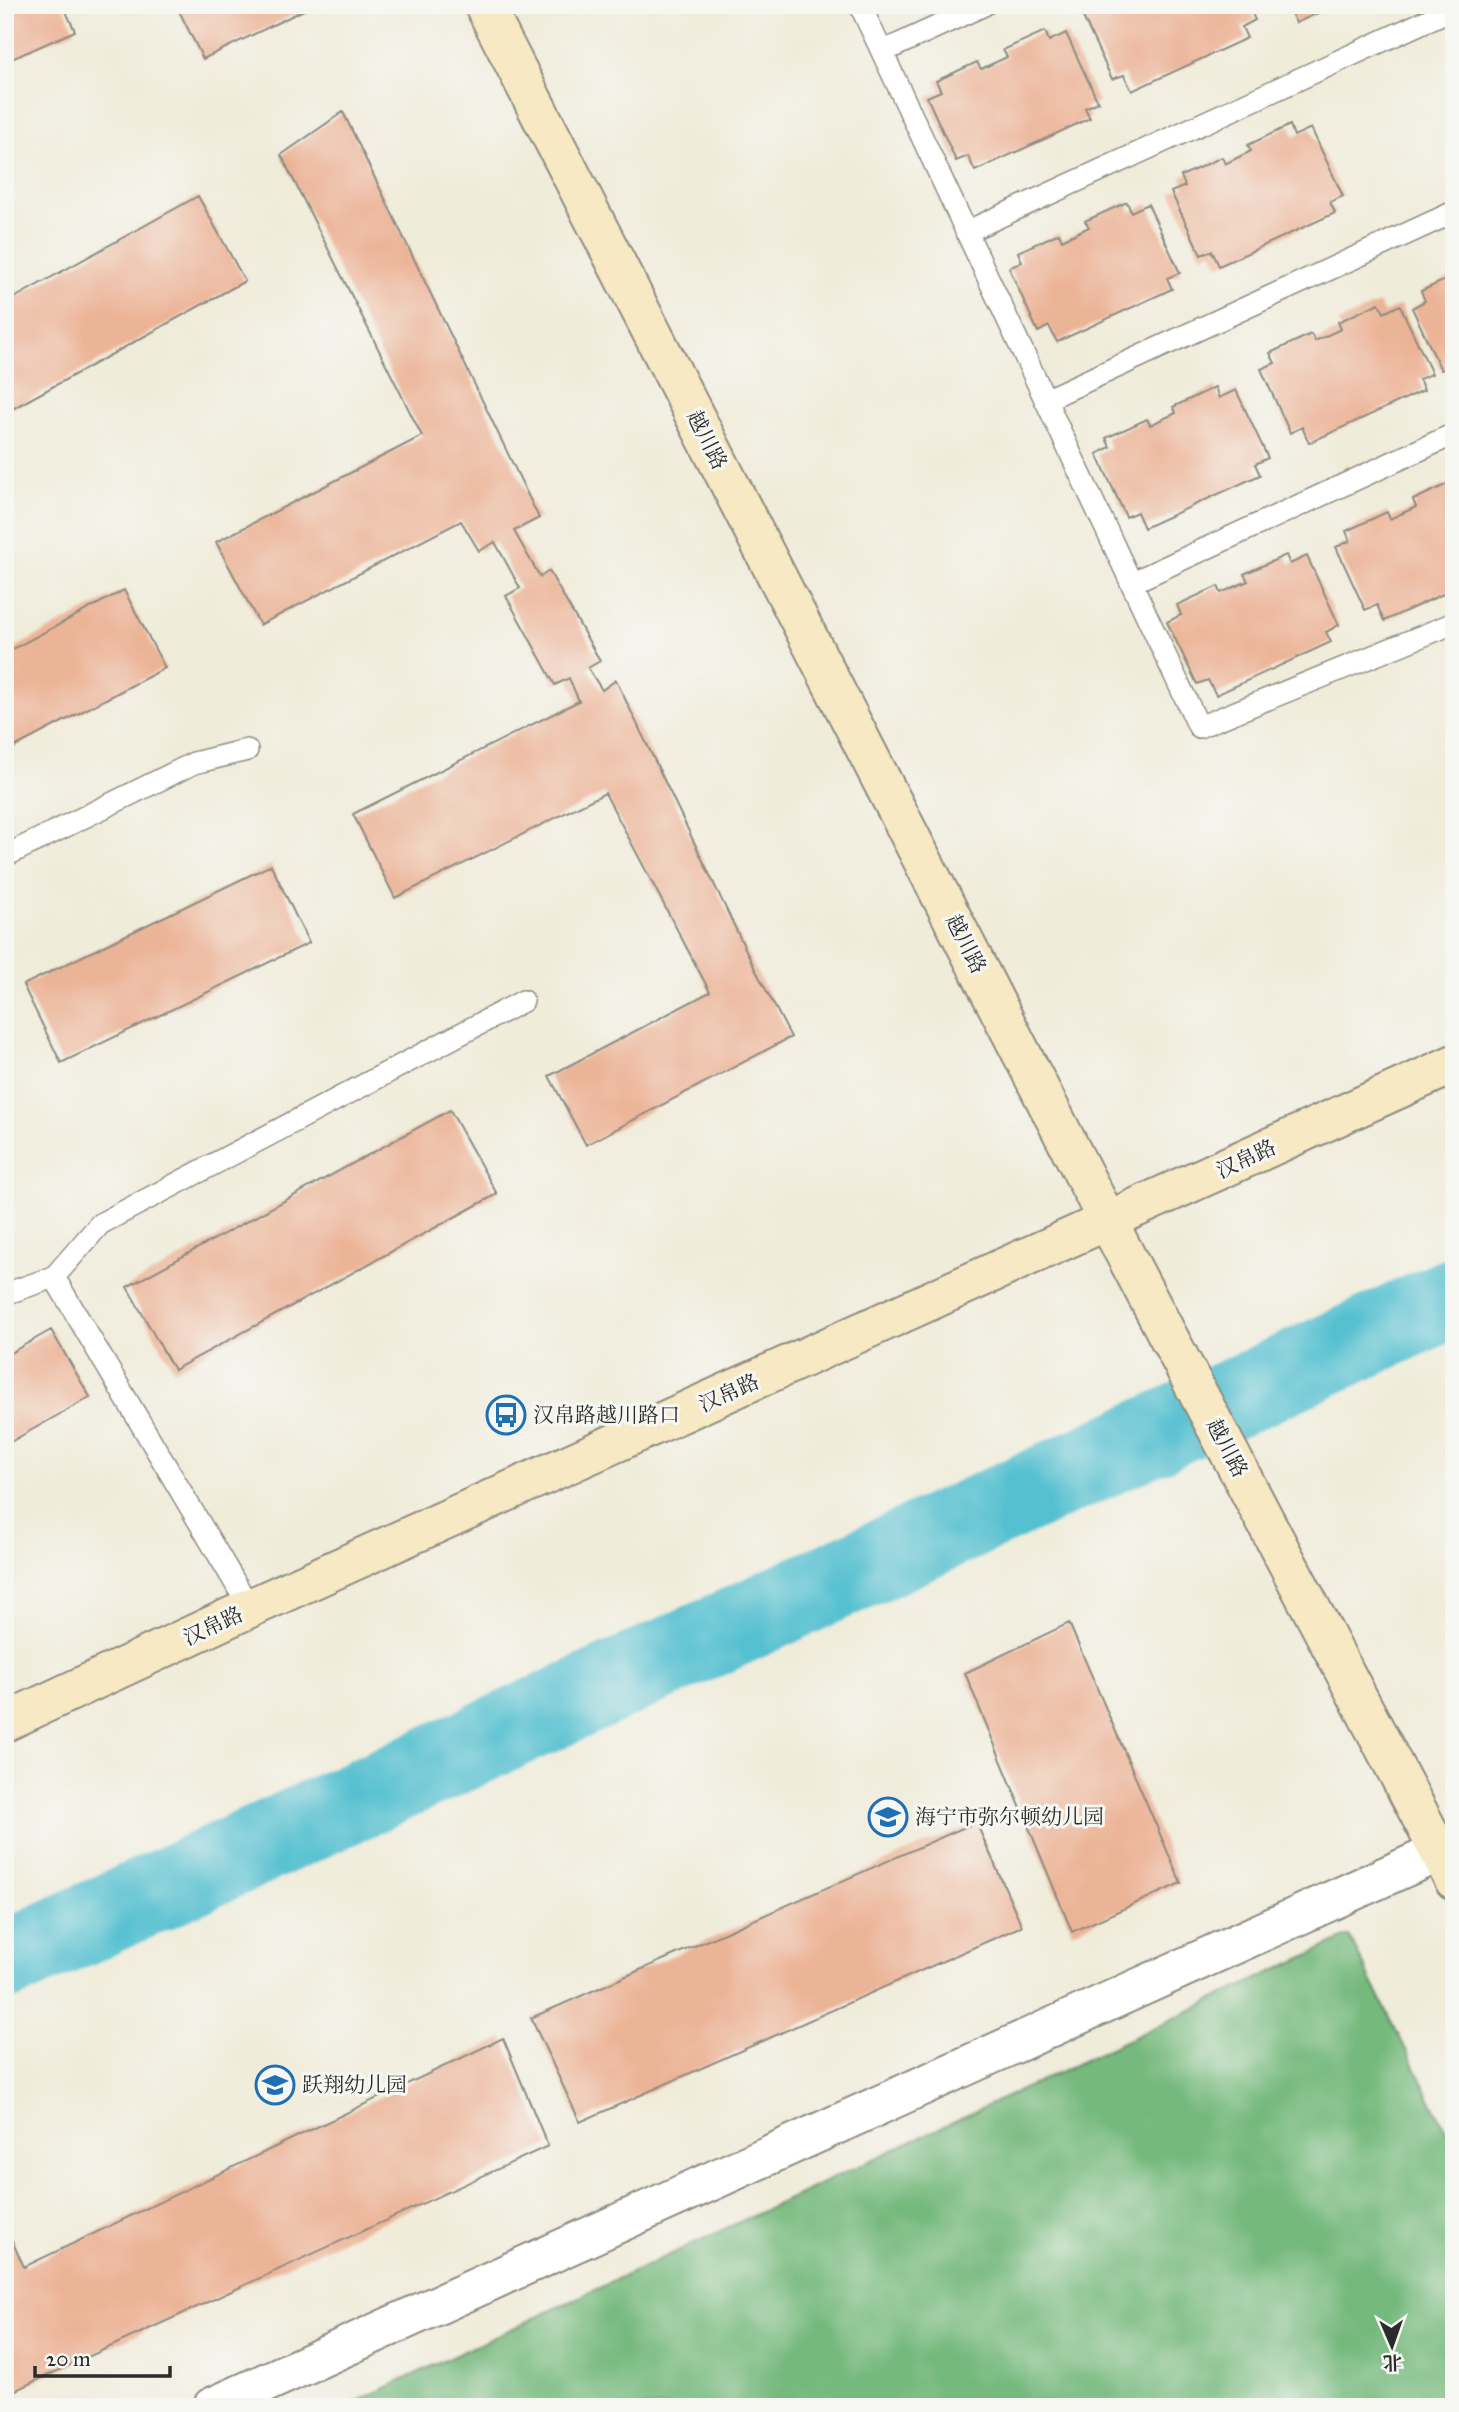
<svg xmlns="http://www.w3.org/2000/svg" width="1459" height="2412" font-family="'IM FELL Great Primer','Noto Serif SC',serif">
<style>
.forest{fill:#76b97d;stroke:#507254;stroke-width:2}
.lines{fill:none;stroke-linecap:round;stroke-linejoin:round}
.river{stroke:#55c0d0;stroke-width:80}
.building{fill:#ecb497}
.lane-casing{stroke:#8e8c82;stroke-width:24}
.street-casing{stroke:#8e8c82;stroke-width:42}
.secondary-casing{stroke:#8e8c82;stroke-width:42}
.lane{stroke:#fff;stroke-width:21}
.street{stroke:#fff;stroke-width:38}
.secondary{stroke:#f7e9c3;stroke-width:38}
.labels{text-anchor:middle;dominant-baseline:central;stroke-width:6;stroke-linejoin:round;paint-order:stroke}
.street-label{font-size:21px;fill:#2b2b2b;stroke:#f6f6f2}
.poi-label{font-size:21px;fill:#2b2b2b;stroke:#f6f6f2;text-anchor:start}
</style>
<rect width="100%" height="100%" fill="#f6f6f2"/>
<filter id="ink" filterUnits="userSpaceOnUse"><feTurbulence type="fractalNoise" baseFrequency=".0143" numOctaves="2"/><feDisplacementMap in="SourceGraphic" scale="14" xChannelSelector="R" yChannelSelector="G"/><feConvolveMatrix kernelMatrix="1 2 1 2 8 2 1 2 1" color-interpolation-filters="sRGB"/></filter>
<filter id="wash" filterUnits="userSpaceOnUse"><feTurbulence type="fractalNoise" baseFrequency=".00686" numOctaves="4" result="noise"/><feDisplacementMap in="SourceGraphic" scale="28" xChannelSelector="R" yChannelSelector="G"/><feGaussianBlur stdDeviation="1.57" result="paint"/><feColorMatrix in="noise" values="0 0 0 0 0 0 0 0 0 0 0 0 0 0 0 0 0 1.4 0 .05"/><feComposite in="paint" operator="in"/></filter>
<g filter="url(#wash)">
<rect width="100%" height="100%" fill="#f0ecda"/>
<!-- forest -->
<path class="forest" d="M1349,1936L1454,2146V2407H345Z"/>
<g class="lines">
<!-- river -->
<path class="river" d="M5,1961L1454,1297"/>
</g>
<g id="blocks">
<!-- building -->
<path class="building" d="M5,5H63L75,31L5,62Z
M176,5H314L203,59Z
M1095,5H1248L1255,20L1242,27L1247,38L1132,91L1124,75L1112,79L1083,17L1097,10Z
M1274,5H1335L1296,23L1288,7L1277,12Z
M1045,31L1049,41L1066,33L1098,102L1085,108L1090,118L975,171L968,156L956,161L927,97L941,91L936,81L977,62L981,69L1007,57L1003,50Z
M343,112L539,518L514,531L540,577L549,571L600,661L588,668L602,690L616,680L755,969L791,1037L586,1145L549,1076L710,992L605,793L395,898L353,814L579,701L569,678L555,685L506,596L520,588L495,542L479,551L461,521L260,625L216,542L422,436L281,155Z
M1290,125L1294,136L1311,128L1343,196L1330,202L1335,213L1219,266L1212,251L1201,255L1171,192L1185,186L1181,176L1222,157L1225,164L1251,151L1248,145Z
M198,196L245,281L5,413V303Z
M1127,202L1131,212L1148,204L1180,273L1167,278L1172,289L1057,342L1049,326L1038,332L1009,268L1022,262L1018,252L1059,233L1062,240L1089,227L1085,221Z
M1454,276V365L1441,370L1412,308L1425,301L1421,291Z
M1379,303L1384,313L1400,305L1432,374L1419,379L1424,390L1309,443L1302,427L1290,433L1261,369L1275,363L1270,353L1311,334L1315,341L1341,329L1338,322Z
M1215,387L1219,398L1236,390L1268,458L1255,464L1260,475L1144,528L1137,512L1126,517L1097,454L1110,447L1106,438L1147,419L1150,425L1176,413L1173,407Z
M1454,481V589L1384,621L1377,605L1365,610L1336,547L1350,541L1346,531L1387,512L1390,519L1416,507L1413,500Z
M1286,555L1290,564L1307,556L1339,625L1326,632L1331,642L1216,695L1208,680L1197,684L1167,622L1181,615L1177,605L1218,586L1221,593L1248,581L1244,574Z
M124,590L165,668L5,752V653Z
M271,865L309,943L61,1063L23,985Z
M450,1110L497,1194L174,1370L127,1287Z
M51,1330L90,1397L5,1445V1356Z
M1069,1623L1181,1883L1072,1932L965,1673Z
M976,1822L1022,1926L580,2122L531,2018Z
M503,2038L548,2146L5,2395V2226L24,2267Z"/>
</g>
</g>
<g filter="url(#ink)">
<use href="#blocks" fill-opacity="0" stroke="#8e8c82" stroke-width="2"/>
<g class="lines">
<defs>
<path id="lane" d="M860,5L1199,727L1454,623
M882,52L984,5
M966,232L1454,8
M1045,400L1454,212
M1131,583L1454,434
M5,856L194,763L247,750
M54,1277L250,1608
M5,1294L54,1277L100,1224L523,1001"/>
<path id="street" d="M212,2407L1439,1852"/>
<path id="secondary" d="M484,5L1108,1222L1454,1880
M5,1722L250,1608L1454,1064"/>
</defs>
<!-- lane casing -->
<use href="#lane" class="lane-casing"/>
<!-- street casing -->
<use href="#street" class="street-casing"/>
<!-- secondary casing -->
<use href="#secondary" class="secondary-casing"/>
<!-- lane -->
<use href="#lane" class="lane"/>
<!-- street -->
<use href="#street" class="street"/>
<!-- secondary -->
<use href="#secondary" class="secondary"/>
</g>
</g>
<!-- icons -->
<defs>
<symbol id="bus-ring" viewBox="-11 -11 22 22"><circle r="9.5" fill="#f6f6f2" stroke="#1f6fb2" stroke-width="1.5"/><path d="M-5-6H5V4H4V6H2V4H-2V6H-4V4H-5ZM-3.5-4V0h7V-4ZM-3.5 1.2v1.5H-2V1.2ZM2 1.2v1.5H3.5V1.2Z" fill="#1f6fb2"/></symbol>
<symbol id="school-ring" viewBox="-11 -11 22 22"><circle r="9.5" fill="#f6f6f2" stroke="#1f6fb2" stroke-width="1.5"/><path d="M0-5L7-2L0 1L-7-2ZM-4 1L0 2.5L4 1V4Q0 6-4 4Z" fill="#1f6fb2"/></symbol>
</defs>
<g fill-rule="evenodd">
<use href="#bus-ring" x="484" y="1393" width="44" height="44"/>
<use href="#school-ring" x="866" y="1795" width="44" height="44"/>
<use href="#school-ring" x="253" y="2063" width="44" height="44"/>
</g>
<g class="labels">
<!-- street labels -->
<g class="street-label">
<text transform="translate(707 440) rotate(63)">越川路</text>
<text transform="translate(966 944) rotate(63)">越川路</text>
<text transform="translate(1246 1159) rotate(-25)">汉帛路</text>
<text transform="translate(729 1393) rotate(-24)">汉帛路</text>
<text transform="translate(1227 1448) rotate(62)">越川路</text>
<text transform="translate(213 1626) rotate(-25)">汉帛路</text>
</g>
<!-- poi labels -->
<g class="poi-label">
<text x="533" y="1415">汉帛路越川路口</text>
<text x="915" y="1817">海宁市弥尔顿幼儿园</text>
<text x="302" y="2085">跃翔幼儿园</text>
</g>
</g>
<!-- margin -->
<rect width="1459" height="2412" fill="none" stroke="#f6f6f2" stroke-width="28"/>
<!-- north arrow -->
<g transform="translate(1392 2346) rotate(178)" stroke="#f6f6f2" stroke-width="5" paint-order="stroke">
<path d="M0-5L12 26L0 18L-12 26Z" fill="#2b2b2b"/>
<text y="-10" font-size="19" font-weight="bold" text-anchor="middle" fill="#2b2b2b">北</text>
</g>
<!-- scale -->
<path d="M35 2366v10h135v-10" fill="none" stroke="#2b2b2b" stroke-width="3.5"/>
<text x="46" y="2366" font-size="21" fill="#2b2b2b" stroke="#f6f6f2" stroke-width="5" paint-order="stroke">20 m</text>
</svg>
